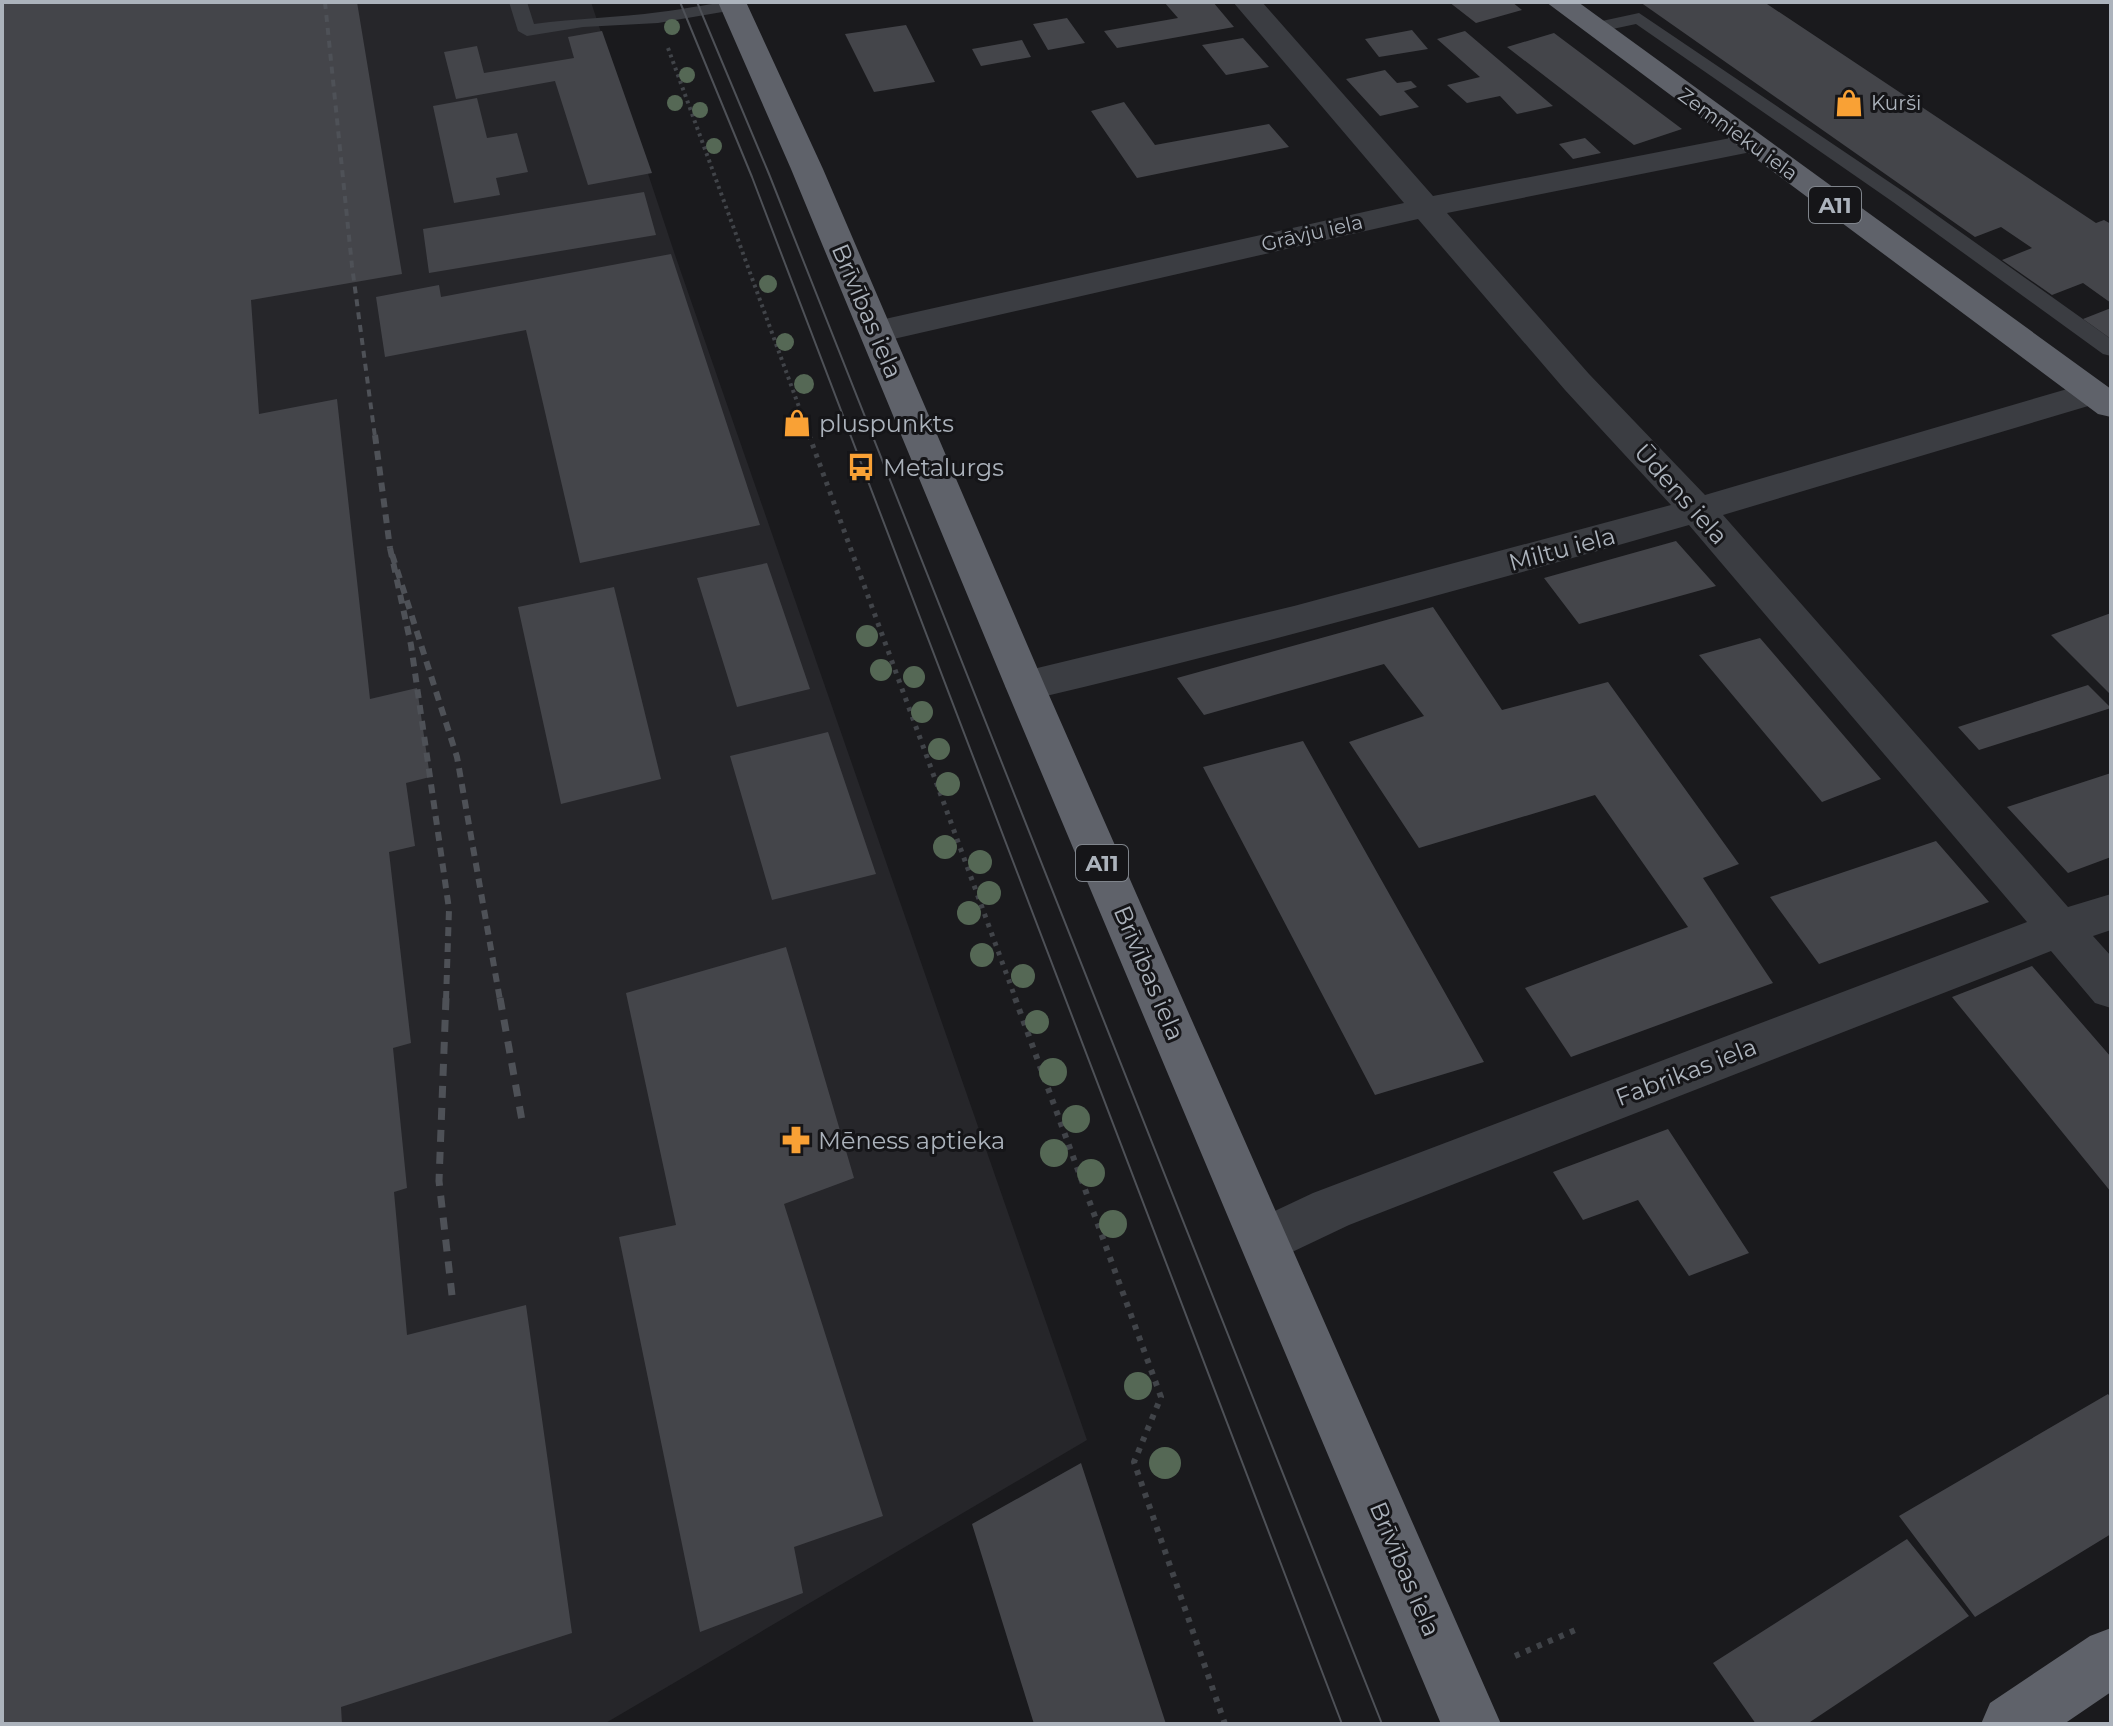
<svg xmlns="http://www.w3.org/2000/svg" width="2113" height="1726" font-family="Montserrat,sans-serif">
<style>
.built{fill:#26262a}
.building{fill:#44454a}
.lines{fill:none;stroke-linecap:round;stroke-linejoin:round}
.path-far2{stroke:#414449;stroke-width:4;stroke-dasharray:3 4;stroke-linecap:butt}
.path-far1{stroke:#414449;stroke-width:5;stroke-dasharray:4 6;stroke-linecap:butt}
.path{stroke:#414449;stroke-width:6;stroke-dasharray:5 7;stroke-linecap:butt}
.service{fill:#3b3d42;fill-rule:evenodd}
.minor{fill:#3b3d42;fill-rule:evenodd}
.trunk{fill:#5f626a;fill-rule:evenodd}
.tram{stroke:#4e5157;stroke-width:2}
.rail-far2{stroke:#4e5157;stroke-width:4;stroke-dasharray:7 6;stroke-linecap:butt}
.rail-far1{stroke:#4e5157;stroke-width:6;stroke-dasharray:9 7;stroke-linecap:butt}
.rail{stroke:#4e5157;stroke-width:7;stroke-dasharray:12 10;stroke-linecap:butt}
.tree{fill:#556855}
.labels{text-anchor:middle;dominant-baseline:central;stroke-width:6;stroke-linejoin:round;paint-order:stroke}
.far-poi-label{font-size:20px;fill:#acb3bc;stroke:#151518;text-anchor:start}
.far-street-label{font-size:20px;fill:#acb3bc;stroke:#151518}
.shield{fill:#151518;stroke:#7f848b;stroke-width:2}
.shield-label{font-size:22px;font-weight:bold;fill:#acb3bc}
.street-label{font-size:24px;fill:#acb3bc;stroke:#151518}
.poi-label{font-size:24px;fill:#acb3bc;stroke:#151518;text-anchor:start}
</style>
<rect width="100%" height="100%" fill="#1a1a1d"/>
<!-- built -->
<path class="built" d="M2,2H591L674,252L1087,1440L604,1724H2Z"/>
<!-- building -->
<path class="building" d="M2,2H357L402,274L251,300L259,414L337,399L370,699L417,688L430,777L406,783L415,846L389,852L411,1043L393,1048L407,1188L394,1192L407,1335L526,1305L572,1633L341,1707L342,1724H2Z
M1164,2H1213L1234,27L1117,48L1104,31L1178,18Z
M1449,2H1512L1522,10L1476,23Z
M1640,2H1764L2096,223L2104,220L2111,224V303L2083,283L2052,295L2002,260L2032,248L2001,227L1975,237Z
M1067,18L1085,43L1048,50L1033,24Z
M906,25L935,82L874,92L845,34Z
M1412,30L1428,49L1379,57L1365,39Z
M602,31L652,173L588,185L555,81L456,99L444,52L477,46L484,73L574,58L568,37Z
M1465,31L1553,106L1517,114L1500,96L1467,103L1447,85L1480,77L1437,39Z
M1554,33L1682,129L1634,145L1507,47Z
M1243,38L1269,67L1226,75L1202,45Z
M1022,40L1031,57L981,66L972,49Z
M1385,70L1397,83L1411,81L1417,87L1404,91L1419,107L1380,116L1346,79Z
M477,98L487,138L517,133L528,172L496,178L500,195L454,203L433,106Z
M1124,102L1155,145L1269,124L1289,147L1137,178L1091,111Z
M1585,138L1601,153L1573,159L1559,144Z
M644,192L656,235L429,273L423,229Z
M671,254L760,525L580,563L526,330L385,357L376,297L439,285L441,297Z
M2111,308V339L2083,319Z
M1676,541L1716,586L1579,624L1544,578Z
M767,563L810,689L737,707L697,578Z
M614,587L661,779L561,804L518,607Z
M1433,607L1502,710L1608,682L1739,864L1703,878L1773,983L1571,1057L1525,988L1688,927L1595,795L1419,848L1349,742L1424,716L1384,664L1204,715L1177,678Z
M2111,613V695L2051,635Z
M1760,638L1881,779L1822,802L1699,655Z
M2088,685L2111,708L1979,750L1958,727Z
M828,732L876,874L772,900L730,756Z
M1303,741L1484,1062L1375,1095L1203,767Z
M2111,773V857L2068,873L2007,807Z
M1936,841L1989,902L1819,964L1770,897Z
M786,947L854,1178L784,1204L883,1516L794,1547L803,1593L700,1632L619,1237L676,1225L626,993Z
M2032,966L2111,1057V1192L1952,997Z
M1668,1129L1749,1253L1689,1276L1638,1200L1583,1220L1553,1172Z
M2108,1394L2111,1398V1534L1975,1617L1899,1516Z
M1081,1463L1166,1724H1034L972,1524Z
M1907,1539L1969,1616L1807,1724H1756L1713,1663Z"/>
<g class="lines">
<!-- path-far2 -->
<path class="path-far2" d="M668,48L810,437"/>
<!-- path-far1 -->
<path class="path-far1" d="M809,435L1016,1000"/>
<!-- path -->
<path class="path" d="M1015,998L1161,1397L1134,1462L1225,1724
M1515,1656L1575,1630"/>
<!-- service -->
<path class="service" d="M509,2H527L534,24C576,18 618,18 660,12C687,9 713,2 741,2L743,5L734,10L658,23L583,27L527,36L518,31Z
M1639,13L1907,194L2111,339V356L2103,354L1893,202L1636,24L1594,33L1585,28L1588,24Z"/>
<!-- minor -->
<path class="minor" d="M1233,2H1262L1433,196L1751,134L1762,137L1766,143L1762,149L1751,152L1447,213L1589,374L1705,495L2081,385L2093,382L2105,385L2111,393L2105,401L1723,515L2068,907L2111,894V930L2093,936L2111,956V1008L2095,1003L2051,951L1349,1225L1265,1265L1247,1258L1239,1241L1247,1224L1313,1193L2027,922L1689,525C1469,588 1248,648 1025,701L1011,697L1005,686L1011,675L1025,671L1294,606L1671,505L1565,390L1418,219L876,343L864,339L859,332L864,325L876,321L1404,203Z"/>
<!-- trunk -->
<path class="trunk" d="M718,2H746L823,169L1045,686L1501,1724H1441L1005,686L791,169Z
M1546,2H1578L2111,389V417L2098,414Z
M2111,1628V1692L2064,1724H1981L1990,1703L2090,1636Z"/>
<!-- tram -->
<path class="tram" d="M680,2L752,177L1342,1724
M697,2L769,174L1382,1724"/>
<!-- rail-far2 -->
<path class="rail-far2" d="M325,2L352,266L375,437"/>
<!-- rail-far1 -->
<path class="rail-far1" d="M375,435L390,548
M446,1000L449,909L411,645L390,548L457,757L500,1000"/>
<!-- rail -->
<path class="rail" d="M446,998L439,1181L453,1304
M500,998L523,1126"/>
</g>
<!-- trees -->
<g class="tree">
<circle cx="672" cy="27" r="8"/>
<circle cx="687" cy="75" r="8"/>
<circle cx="675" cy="103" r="8"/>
<circle cx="700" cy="110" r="8"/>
<circle cx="714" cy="146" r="8"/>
<circle cx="768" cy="284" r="9"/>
<circle cx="785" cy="342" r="9"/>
<circle cx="804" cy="384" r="10"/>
<circle cx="867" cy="636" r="11"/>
<circle cx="881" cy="670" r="11"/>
<circle cx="914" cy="677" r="11"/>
<circle cx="922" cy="712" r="11"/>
<circle cx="939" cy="749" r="11"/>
<circle cx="948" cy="784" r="12"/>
<circle cx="945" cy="847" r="12"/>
<circle cx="980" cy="862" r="12"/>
<circle cx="989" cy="893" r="12"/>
<circle cx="969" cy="913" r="12"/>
<circle cx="982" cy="955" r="12"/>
<circle cx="1023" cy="976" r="12"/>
<circle cx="1037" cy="1022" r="12"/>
<circle cx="1053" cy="1072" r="14"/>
<circle cx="1076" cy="1119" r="14"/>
<circle cx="1054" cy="1153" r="14"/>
<circle cx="1091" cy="1173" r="14"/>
<circle cx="1113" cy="1224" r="14"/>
<circle cx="1138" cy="1386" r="14"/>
<circle cx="1165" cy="1463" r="16"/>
</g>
<!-- icons -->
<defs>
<symbol id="shop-bare" viewBox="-9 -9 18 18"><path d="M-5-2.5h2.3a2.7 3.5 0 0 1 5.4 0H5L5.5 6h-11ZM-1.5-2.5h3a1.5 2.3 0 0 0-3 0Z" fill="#f9a135" stroke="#151518" stroke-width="2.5" paint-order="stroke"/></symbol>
<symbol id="bus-bare" viewBox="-9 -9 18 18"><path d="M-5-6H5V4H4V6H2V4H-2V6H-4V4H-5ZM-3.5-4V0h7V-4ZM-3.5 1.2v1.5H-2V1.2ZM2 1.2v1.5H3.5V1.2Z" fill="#f9a135" stroke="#151518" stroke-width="2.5" paint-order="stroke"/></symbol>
<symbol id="pharmacy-bare" viewBox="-9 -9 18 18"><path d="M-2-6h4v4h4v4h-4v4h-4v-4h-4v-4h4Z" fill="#f9a135" stroke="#151518" stroke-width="2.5" paint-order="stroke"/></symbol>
</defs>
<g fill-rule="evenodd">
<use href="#shop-bare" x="1829" y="83" width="40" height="40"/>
<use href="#shop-bare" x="777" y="403" width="40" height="40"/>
<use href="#bus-bare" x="841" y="447" width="40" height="40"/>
<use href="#pharmacy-bare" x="776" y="1120" width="40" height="40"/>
</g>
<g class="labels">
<!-- far-poi labels -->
<g class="far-poi-label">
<text x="1871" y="103">Kurši</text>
</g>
<!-- far-street labels -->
<g class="far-street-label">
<text transform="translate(1738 134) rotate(36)">Zemnieku iela</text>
<text transform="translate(1312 233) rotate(-13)">Grāvju iela</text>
</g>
<!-- shield labels -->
<g class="shield">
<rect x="1809" y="187" width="52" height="36" rx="6"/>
<rect x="1076" y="845" width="52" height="36" rx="6"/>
</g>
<g class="shield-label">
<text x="1835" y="205">A11</text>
<text x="1102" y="863">A11</text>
</g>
<!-- street labels -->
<g class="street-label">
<text transform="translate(867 311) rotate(67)">Brīvības iela</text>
<text transform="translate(1681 494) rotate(48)">Ūdens iela</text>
<text transform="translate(1562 549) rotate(-15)">Miltu iela</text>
<text transform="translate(1149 973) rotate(67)">Brīvības iela</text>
<text transform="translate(1686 1072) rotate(-21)">Fabrikas iela</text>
<text transform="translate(1405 1569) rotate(67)">Brīvības iela</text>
</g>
<!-- poi labels -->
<g class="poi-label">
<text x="819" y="423">pluspunkts</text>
<text x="883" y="467">Metalurgs</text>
<text x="818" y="1140">Mēness aptieka</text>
</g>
</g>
<!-- border -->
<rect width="2113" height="1726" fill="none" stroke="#acb3bc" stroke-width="8"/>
</svg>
